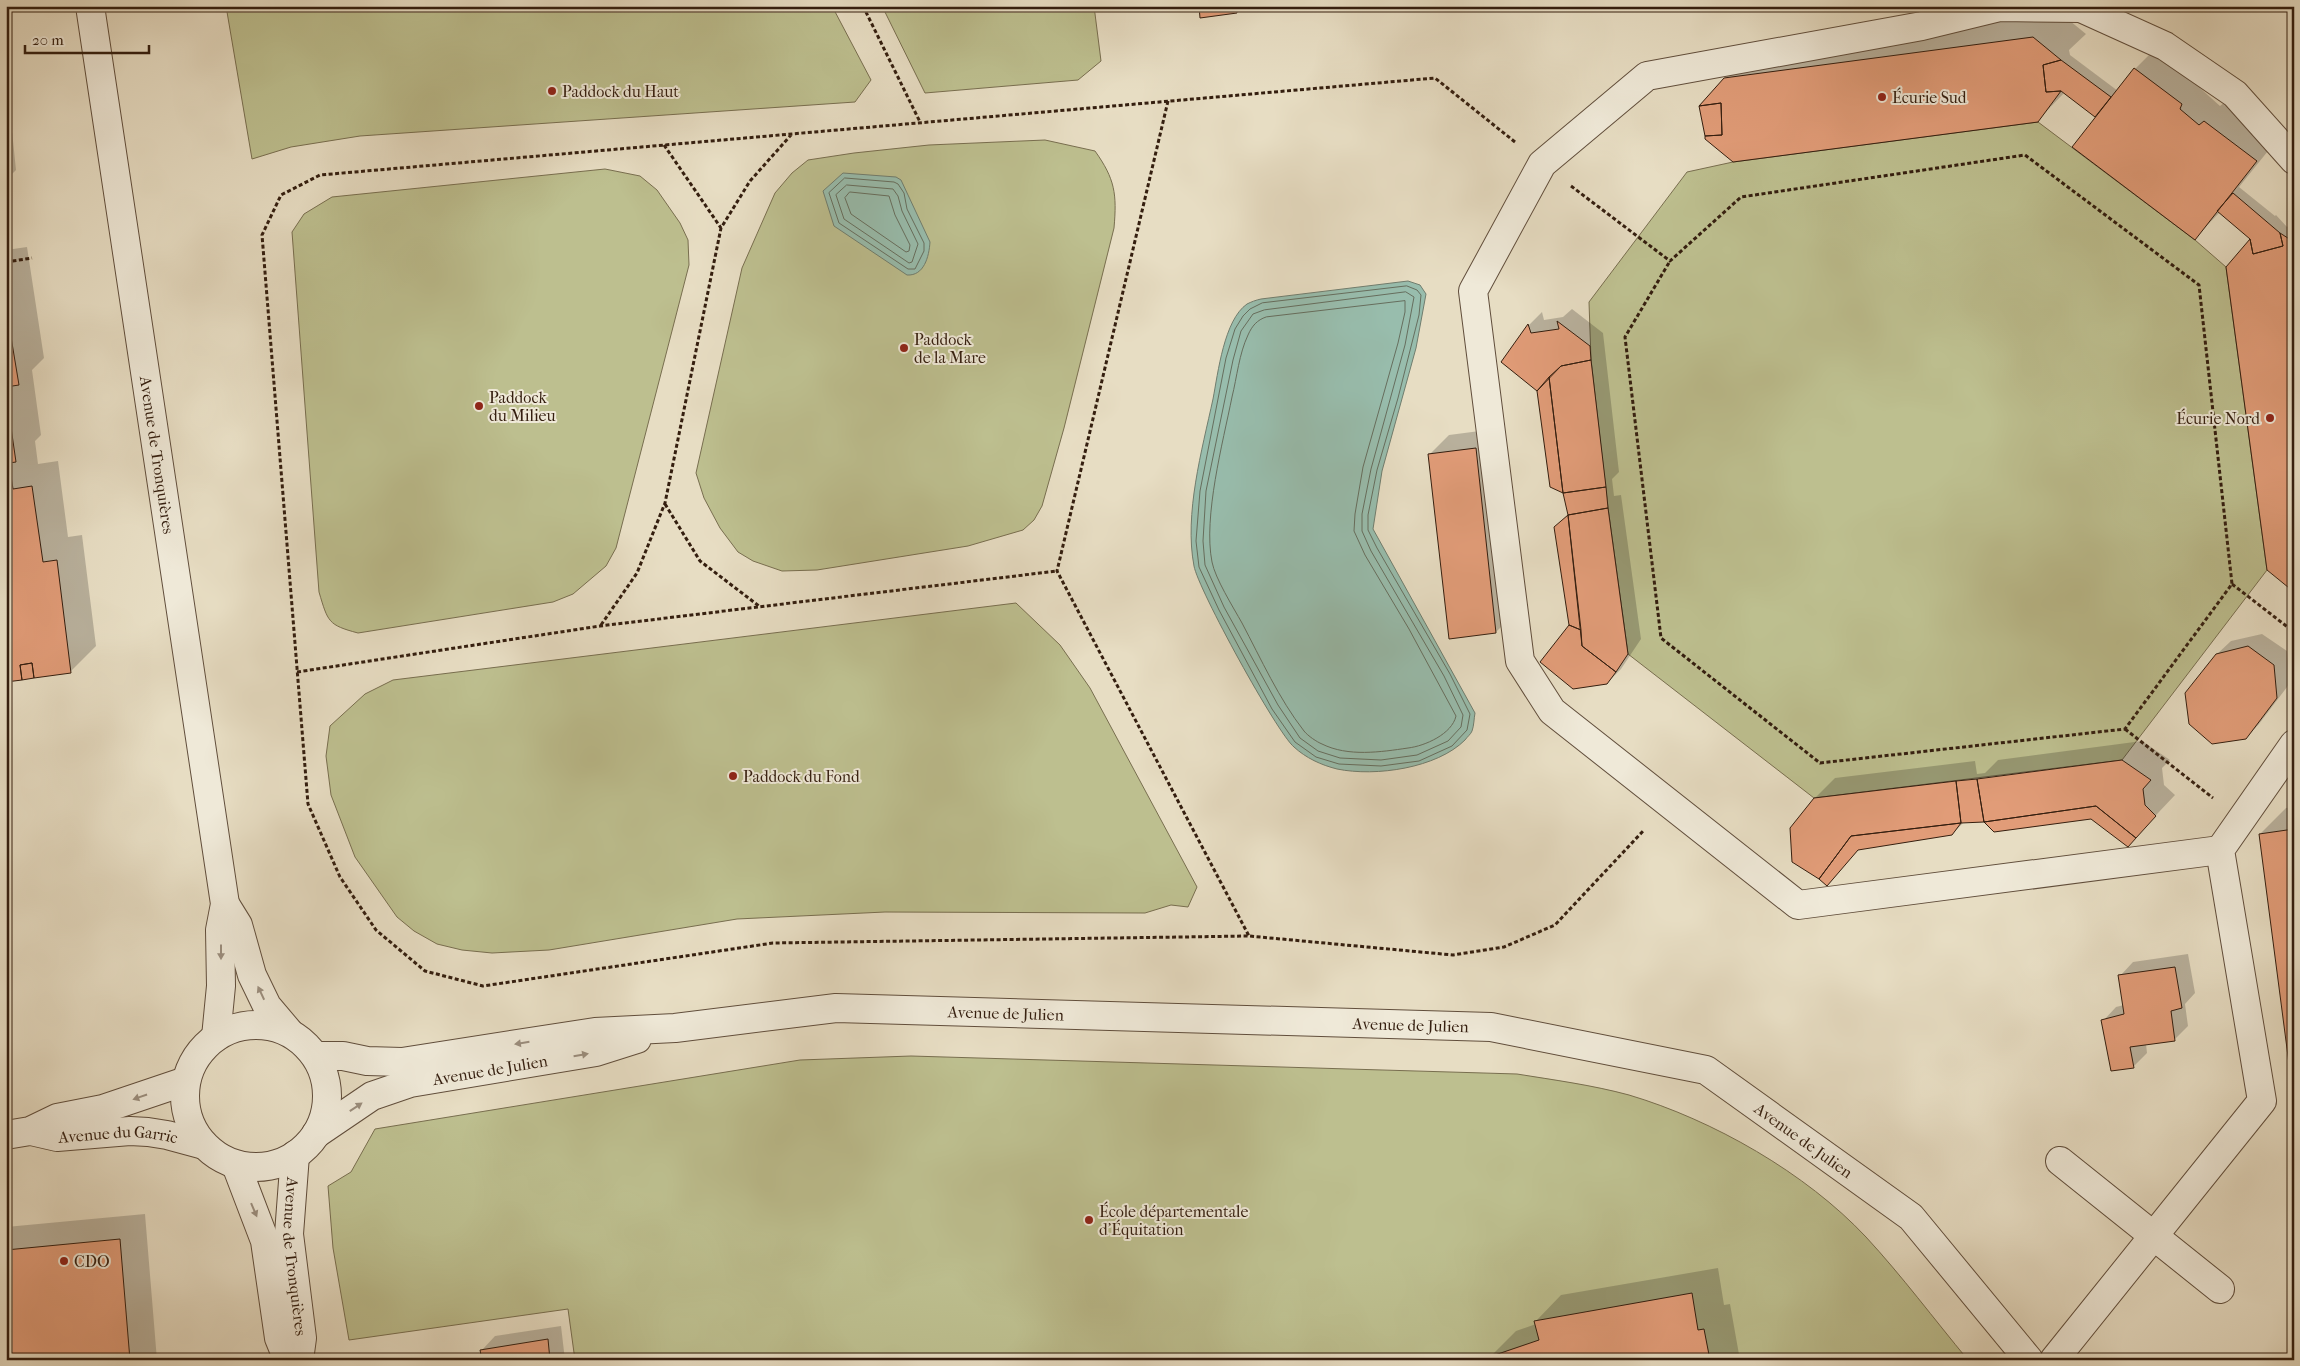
<svg xmlns="http://www.w3.org/2000/svg" width="2300" height="1366" font-family="'IM FELL French Canon',serif">
<style>
.green{fill:#bdbf8f;stroke:#786e4f}
.water{fill:#98bdad;stroke:#707d6e}
.shadow{fill:#0003}
.lines{fill:none;stroke-linecap:round;stroke-linejoin:round}
.shore{stroke:#666e5e;stroke-width:1}
.building{fill:#e19c78;stroke:#341e0f}
.minor-casing{stroke:#614e3c;stroke-width:30}
.path{stroke:#341e0f;stroke-width:3;stroke-dasharray:4 2.5;stroke-linecap:butt}
.minor{stroke:#efe9d8;stroke-width:28}
.oneway{fill:#9b8e7e}
.poi-dot{fill:#8f2418;stroke:#efe9d8;stroke-width:2}
.labels{text-anchor:middle;dominant-baseline:central;stroke-width:4;stroke-linejoin:round;paint-order:stroke}
.poi-label{font-size:16px;fill:#341e0f;stroke:#efe9d8;text-anchor:start}
.street-label{font-size:16px;fill:#341e0f;stroke:#efe9d8}
</style>
<rect width="100%" height="100%" fill="#e7ddc3"/>
<filter id="stains"><feTurbulence type="fractalNoise" baseFrequency=".004" numOctaves="4"/><feColorMatrix values="0 0 0 0 .2 0 0 0 0 .09 0 0 0 0 .02 0 0 0 .5 -.17"/></filter>
<radialGradient id="worn" r=".72"><stop offset=".6" stop-color="#630" stop-opacity="0"/><stop offset="1" stop-color="#630" stop-opacity=".3"/></radialGradient>
<!-- green -->
<path class="green" d="M226,6H832L871,80L855,102L360,136L291,147L252,159Z
M882,6H1094L1101,61L1078,80L925,93Z
M2038,122L2195,240L2226,267L2267,570L2122,760L1814,798L1628,654L1608,508L1591,360L1589,302L1687,172L1733,162Z
M1045,140L1095,151C1115,179 1117,194 1114,228L1064,428L1042,506L1034,520L1023,530L968,546L817,570L782,571L753,561L738,552L720,528L704,498L696,473L742,268L775,193L792,173L808,160L854,153L929,145Z
M605,169L640,176L657,190L680,223L688,240L689,265L616,548L606,566L573,594L553,602L358,633C328,625 328,622 319,592L292,232L304,214L332,197Z
M1016,603L1060,645L1090,688L1197,887L1188,907L1171,905L1145,913L885,912L737,919L549,950L492,953L462,950L437,944L414,931L397,917L355,857L331,795L326,756L330,726L365,694L393,680Z
M911,1056L1517,1074C1554,1080 1592,1085 1629,1095C1713,1120 1806,1173 1866,1237C1902,1276 1934,1319 1968,1360H575L568,1309L349,1340L333,1248L328,1186L351,1172L375,1129L800,1060Z"/>
<!-- water -->
<path class="water" d="M843,173L896,177L901,180L930,242C929,257 924,276 907,275L834,226L823,191Z
M1408,281L1420,285L1426,294L1416,348L1382,471L1373,529L1475,713C1474,718 1474,726 1472,731C1471,734 1467,737 1465,740C1437,768 1376,777 1337,769C1321,765 1306,758 1294,747C1277,733 1198,589 1194,566C1184,514 1202,450 1213,399C1218,373 1224,320 1247,304C1251,302 1256,300 1261,299Z"/>
<!-- shadow -->
<path class="shadow" d="M1200,6H1241L1236,11Z
M2059,12L2086,34L2069,50L2070,55L2118,91L2135,69L2155,49L2201,84L2200,88L2220,106L2225,102L2276,141L2239,187L2275,216L2276,215L2287,227L2294,221V591L2252,239L2220,212L2194,239L2103,110L2102,109L2095,115L2065,92L2037,121L1724,79L1751,53Z
M6,131H12L16,170L6,180Z
M27,247L44,358L32,370L41,435L35,441L38,464L58,461L68,537L82,535L96,646L70,672L6,681V250Z
M1572,309L1603,333L1619,472L1612,479L1614,496L1621,495L1641,639L1621,669L1607,683L1555,527L1569,514L1539,390L1502,362L1529,325L1542,312L1544,320L1563,317Z
M1495,429L1516,612L1496,632L1429,455L1449,435Z
M2262,634L2287,651L2290,683L2259,724L2246,738L2216,655L2231,641Z
M2142,741L2170,760L2162,768L2164,785L2175,795L2142,830L2091,818L1964,822L1952,834L1860,848L1827,884L1815,798L1835,778L1975,761L1977,774L1985,773L1998,760Z
M2294,807V1086L2260,834L2286,808Z
M2188,954L2195,993L2185,1004L2188,1026L2174,1040L2146,1044L2147,1053L2134,1066L2112,1070L2103,1021L2116,1007L2124,1005L2120,976L2133,962Z
M145,1214L157,1360H6V1227Z
M1718,1268L1724,1305L1730,1304L1740,1360H1490V1357L1516,1331L1536,1324V1321L1561,1295Z
M561,1326L565,1360H483L482,1350L495,1336Z"/>
<g class="lines">
<!-- shore -->
<path class="shore" d="M845,178L894,182L898,184L904,193L907,209L924,243V251L915,269H908L839,223L829,193Z
M847,185L893,189L898,196L902,211L918,244L912,262L909,263L844,219L836,195Z
M850,192L889,196L895,215L910,245L909,251L906,252L851,214L845,198Z
M1407,286L1417,290L1421,295L1419,315L1398,398L1377,470L1368,515V530L1377,548L1450,674L1470,714L1467,730L1452,746L1419,761L1381,766L1339,764L1316,757L1295,742L1272,709L1219,610L1199,567L1196,541L1200,491L1226,358L1235,329L1243,316L1250,309L1262,303Z
M1406,292L1414,297L1405,345L1371,469L1362,514V531L1371,551L1444,676L1463,715L1461,727L1448,741L1417,755L1381,760L1340,758L1318,751L1300,738L1278,705L1224,607L1205,565L1203,541L1206,491L1233,360L1241,331L1253,314L1264,310Z
M1405,301V312L1398,343L1363,467L1355,514L1354,531L1365,555L1409,629L1456,716C1452,734 1425,746 1408,748C1381,752 1348,757 1322,744C1317,742 1308,736 1304,731C1279,699 1261,659 1242,623C1233,607 1215,578 1212,562C1203,517 1223,442 1232,397C1237,377 1239,354 1248,335C1252,326 1257,320 1266,317Z"/>
</g>
<!-- building -->
<path class="building" d="M1199,6H1236L1237,13L1200,18Z
M2033,37L2061,60L2043,65L2046,92L2061,91L2038,122L1733,162L1705,139V136L1722,135L1721,103L1699,106L1724,78Z
M2061,60L2111,97L2095,117L2061,91L2046,92L2043,65Z
M2134,68L2182,104L2180,109L2199,125L2204,121L2257,161L2195,240L2072,147Z
M1721,103L1722,135L1705,136L1699,106Z
M2233,193L2280,233L2283,246L2253,254L2250,239L2217,211Z
M2280,233L2294,242V592L2267,570L2226,267L2250,239L2253,254L2283,246Z
M6,307L19,385L6,387Z
M1557,321L1590,346L1591,360L1561,366L1537,391L1501,362L1528,324L1531,333L1559,329Z
M1591,360L1606,487L1563,493L1549,377L1561,366Z
M1549,377L1563,493L1550,487L1537,391Z
M6,393L16,462L9,463L13,489L32,486L43,562L57,560L71,673L34,678L32,663L20,665L22,680L6,682Z
M1476,448L1496,633L1449,639L1428,454Z
M1606,487L1608,508L1568,515L1563,493Z
M1608,508L1628,654L1616,672L1582,646L1568,515Z
M1568,515L1581,630L1569,625L1554,527Z
M1569,625L1581,630L1582,646L1616,672L1607,684L1573,689L1540,662Z
M2248,646L2274,665L2277,698L2246,739L2212,744L2189,724L2185,693L2216,654Z
M32,663L34,678L22,680L20,665Z
M2122,760L2151,780L2143,789L2145,805L2156,816L2136,838L2096,806L1984,822L1977,779Z
M1977,779L1984,822L1961,823L1956,781Z
M1956,781L1961,823L1851,836L1819,879L1792,862L1790,828L1814,798Z
M2096,806L2136,838L2128,847L2091,819L1994,832L1984,822Z
M1961,823L1952,835L1858,850L1827,886L1819,879L1851,836Z
M2294,829V1087H2292L2259,834Z
M2175,967L2182,1008L2171,1011L2175,1041L2130,1047L2134,1068L2111,1071L2101,1020L2124,1014L2118,975Z
M120,1239L130,1360H6V1250Z
M1692,1293L1698,1330L1704,1329L1710,1360H1489V1357L1539,1340L1534,1321Z
M548,1339L550,1360H482L480,1350Z"/>
<g class="lines">
<defs>
<g id="minor">
<path id="s1" d="M90,6L225,904L220,930L221,986L216,1037"/>
<path d="M2220,850L1798,905L1552,711L1520,661L1473,291L1542,164L1647,76L1922,26L2000,7L2081,8L2165,46L2235,94L2294,160"/>
<path d="M225,904L238,925L252,975L267,1006L289,1032"/>
<circle cx="256" cy="1096" r="71"/>
<path id="s2" d="M316,1056H343L367,1061L402,1062L595,1032L675,1028L836,1008L1491,1027L1706,1070L1911,1217L2029,1360"/>
<path id="s3" d="M31,1131L57,1137L130,1131L148,1132L167,1135L204,1145"/>
<path id="s4" d="M316,1134L372,1096L410,1083L596,1052L637,1039"/>
<path d="M6,1135L30,1131L57,1118L103,1109L186,1081"/>
<path id="s5" d="M295,1155L289,1234L302,1338L299,1360"/>
<path d="M2060,1161L2220,1289"/>
<path d="M236,1165L265,1241L279,1338L288,1360"/>
<path d="M2054,1360L2262,1101L2220,850L2294,744"/>
</g>
</defs>
<!-- minor casing -->
<use href="#minor" class="minor-casing"/>
<!-- path -->
<path class="path" d="M863,6L920,122
M1168,101L1057,571L1249,936
M1515,142L1435,78L320,175L281,195L262,235L308,804L340,877L376,930L425,971L483,986L773,943L1249,936L1453,955L1504,947L1555,925L1644,830
M664,145L721,228
M1571,186L1670,261L1741,197L2025,155L2199,285L2232,584L2125,729L1820,763L1661,638L1625,337L1670,261
M6,262L32,258
M665,504L700,561L759,606
M2232,584L2294,632
M601,625L637,573L665,503L721,228L750,181L791,135
M297,672L600,626L1057,571
M2125,729L2213,798"/>
<!-- minor -->
<use href="#minor" class="minor"/>
</g>
<!-- one-way arrows -->
<defs><path id="oneway-solid" d="M-6-.8H1V-3.2L6.5 0L1 3.2V.8H-6Z" transform="scale(1.25)"/></defs>
<g class="oneway">
<use href="#oneway-solid" transform="translate(221 952) rotate(90)"/>
<use href="#oneway-solid" transform="translate(261 993) rotate(-115)"/>
<use href="#oneway-solid" transform="translate(522 1043) rotate(171)"/>
<use href="#oneway-solid" transform="translate(581 1055) rotate(-10)"/>
<use href="#oneway-solid" transform="translate(140 1097) rotate(161)"/>
<use href="#oneway-solid" transform="translate(356 1107) rotate(-34)"/>
<use href="#oneway-solid" transform="translate(254 1210) rotate(67)"/>
</g>
<!-- markers -->
<g class="poi-dot">
<circle cx="552" cy="91" r="5"/>
<circle cx="1882" cy="97" r="5"/>
<circle cx="904" cy="348" r="5"/>
<circle cx="479" cy="406" r="5"/>
<circle cx="2270" cy="418" r="5"/>
<circle cx="733" cy="776" r="5"/>
<circle cx="1089" cy="1220" r="5"/>
<circle cx="64" cy="1261" r="5"/>
</g>
<g class="labels">
<!-- poi labels -->
<g class="poi-label">
<text x="562" y="91">Paddock du Haut</text>
<text x="1892" y="97">Écurie Sud</text>
<text x="914" y="339">Paddock<tspan x="914" dy="18">de la Mare</tspan></text>
<text x="489" y="397">Paddock<tspan x="489" dy="18">du Milieu</tspan></text>
<text x="2260" y="418" text-anchor="end">Écurie Nord</text>
<text x="743" y="776">Paddock du Fond</text>
<text x="1099" y="1211">École départementale<tspan x="1099" dy="18">d'Équitation</tspan></text>
<text x="74" y="1261">CDO</text>
</g>
<!-- street labels -->
<g class="street-label">
<text stroke="none"><textPath href="#s1" startOffset="454">Avenue de Tronquières</textPath></text>
<text stroke="none"><textPath href="#s2" startOffset="694">Avenue de Julien</textPath></text>
<text stroke="none"><textPath href="#s2" startOffset="1099">Avenue de Julien</textPath></text>
<text stroke="none"><textPath href="#s4" startOffset="189">Avenue de Julien</textPath></text>
<text stroke="none"><textPath href="#s3" startOffset="88">Avenue du Garric</textPath></text>
<text stroke="none"><textPath href="#s2" startOffset="1519">Avenue de Julien</textPath></text>
<text stroke="none"><textPath href="#s5" startOffset="102">Avenue de Tronquières</textPath></text>
</g>
</g>
<!-- margin -->
<rect width="2300" height="1366" fill="none" stroke="#e7ddc3" stroke-width="25"/>
<rect x="8" y="8" width="2285" height="1351" fill="none" stroke="#341e0f" stroke-width="2.5"/>
<rect x="12" y="12" width="2275" height="1341" fill="none" stroke="#341e0f"/>
<!-- scale -->
<path d="M25 45v8h124v-8" fill="none" stroke="#341e0f" stroke-width="2.5"/>
<text x="32" y="45" font-size="15" fill="#341e0f" stroke="#efe9d8" stroke-width="4" paint-order="stroke">20 m</text>
<rect width="100%" height="100%" filter="url(#stains)"/>
<rect width="100%" height="100%" fill="url(#worn)"/>
</svg>
